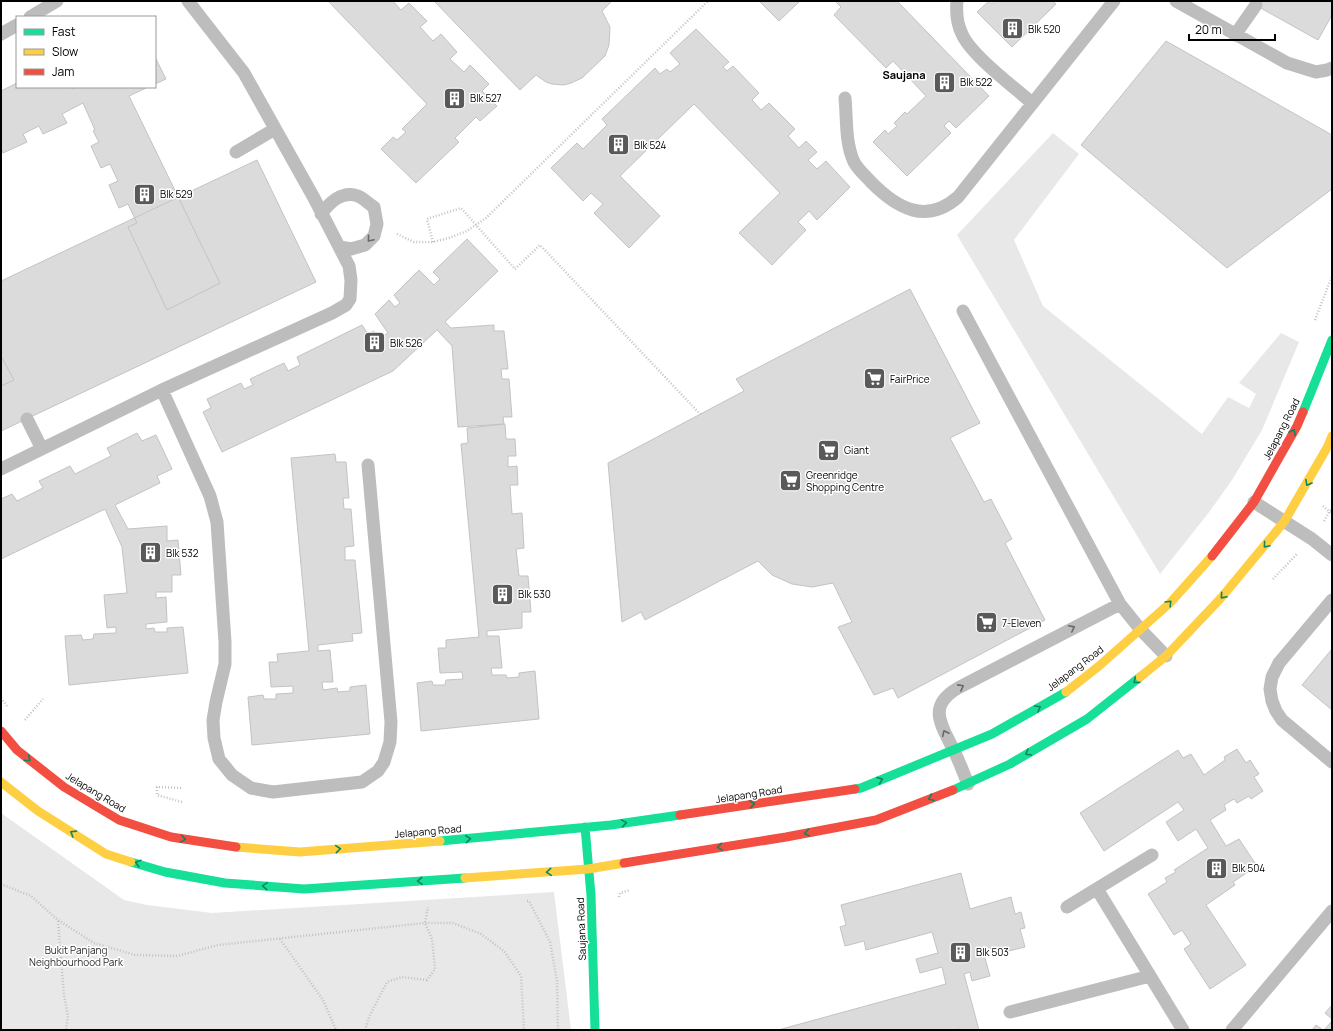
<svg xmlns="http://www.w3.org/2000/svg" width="1333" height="1031" font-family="Manrope,sans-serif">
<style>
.green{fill:#e8e8e8}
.building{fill:#dbdbdb;stroke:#c3c3c3}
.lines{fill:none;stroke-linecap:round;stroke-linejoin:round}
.path{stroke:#c2c2c2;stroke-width:2.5;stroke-dasharray:1 2;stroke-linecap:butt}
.lane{stroke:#bdbdbd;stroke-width:13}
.fast{stroke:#16e098;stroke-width:9}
.slow{stroke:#ffcf43;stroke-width:9}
.jam{stroke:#f24e42;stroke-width:9}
.oneway{stroke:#686868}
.oneway2{stroke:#0d865b}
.labels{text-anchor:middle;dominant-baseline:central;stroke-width:3;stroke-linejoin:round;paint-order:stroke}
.poi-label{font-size:10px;fill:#000;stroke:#fff;text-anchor:start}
.street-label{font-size:10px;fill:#000;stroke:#fff}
.park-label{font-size:10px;fill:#2c2c2c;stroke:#fff}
.neighbourhood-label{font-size:11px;font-weight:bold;fill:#000;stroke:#fff}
</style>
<rect width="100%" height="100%" fill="#fff"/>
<!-- green -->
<path class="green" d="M1053,133L1079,154L1014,240L1043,306L1202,434L1228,397L1249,408L1256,394L1239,383L1281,333L1299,342L1262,430L1232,480L1210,511L1160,574L957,235Z
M1,813L124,900L147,905L212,913L554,892L571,1030H1Z"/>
<!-- building -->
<path class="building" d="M328,1H393L401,10L409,3L427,21L420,27L433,41L441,34L457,52L450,59L464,72L470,65L489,84L482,91L497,106L480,121L476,117L455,138L459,142L416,183L381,149L393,137L397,140L406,132L402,129L427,104Z
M434,1H612L602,11L610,27L609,45L605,56L582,78L571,83L564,85L552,84L546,82L536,75L520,90Z
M759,1H800L779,21Z
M838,1H897L989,96L956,128L949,121L944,126L951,133L907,176L873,142L885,130L888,134L897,126L894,123L905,112L907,114L926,96L893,61L886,68L834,15L841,7L836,2Z
M989,1L992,4L995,1H1052L1056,4L1012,47L977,12Z
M1248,1H1332V15L1318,40Z
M696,29L729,62L723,67L727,71L733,66L759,93L752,100L761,110L769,103L795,129L788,136L799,148L806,141L817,152L808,160L817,169L826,161L850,187L817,220L809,211L798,222L806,230L772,265L739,233L780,193L694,104L620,176L660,216L629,248L594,213L603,204L591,193L583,201L551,168L577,143L583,149L607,125L602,119L655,68L660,74L667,69L670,72L680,64L670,53Z
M1166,41L1332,135V189L1227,268L1081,145Z
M155,57L166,79L155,84Z
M17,83V87H71L72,89L76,87H148L129,96L220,283L167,310L128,227L137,223L128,204L119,208L109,185L118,181L110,164L101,168L91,146L99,142L93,131L95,130L83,103L62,114L67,123L43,134L39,126L23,134L27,142L3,153L1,148V91Z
M257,160L316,282L1,431V281Z
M467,239L498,271L445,322L451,328L494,325V331H504L508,369H501L502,379H509L512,417H503L504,424L458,427L452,346L437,330L393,371L222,452L203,412L211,408L207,399L241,383L244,389L253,385L250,379L284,363L288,371L300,365L297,357L362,325L368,334L374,331L379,339L388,333L375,314L389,300L395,307L400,303L394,295L419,270L434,285L440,279L433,272Z
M910,289L980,423L950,438L984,502L991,499L1012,539L1005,543L1045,620L898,698L893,688L874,695L838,627L852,622L833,583L812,587L792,584L772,575L758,561L645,620L641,612L622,622L608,463L744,391L736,379Z
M1,356L14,380L1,386Z
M505,424L506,439H515L516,456H508V467L517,466L518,485H510L512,514L522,513L524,548L516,549L519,576H528L531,612H522V628L487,631V636H499L502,668H491L492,675H506L507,678L519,677V673L535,671L539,719L421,731L417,683L432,681L433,685H445L446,680L463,679L462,672L440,673L438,648H446V640L479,637L461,444L468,443L467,428Z
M137,433L142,441L156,435L172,469L157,476L160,483L115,505L128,529L167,526V541L178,540L181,575H172V592H156V598L166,597L167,622L146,624V629L154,628L155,632H167V628L183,627L188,673L69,685L65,636L81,635L83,640L93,639L94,634L116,633V627L107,628L104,595L127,593L122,547L105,509L1,559V499L12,494L17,501L43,488L39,481L70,466L75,474L111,456L107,448Z
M335,454L336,462H346L349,498H343L344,509H351L354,546L345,547V560H355L362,633L352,634L353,641L318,645V651L330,650L333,682H322L323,690L337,688L338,692L350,691V687L366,685L370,734L252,745L248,697L263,695L264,699H276V694L293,693V686L271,687L269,662H278L277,654L309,651L291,458Z
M1332,649V710L1302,685Z
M1237,749L1246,763L1250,760L1259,774L1254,777L1263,791L1251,799L1249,796L1237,803L1234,799L1224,805L1226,810L1210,820L1226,846L1239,839L1257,866L1233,882L1235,885L1206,905L1246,965L1210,989L1184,949L1191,944L1182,930L1174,935L1148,894L1167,882L1165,878L1176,872L1174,870L1208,848L1196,829L1178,841L1166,822L1184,810L1178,802L1104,851L1080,813L1178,750L1183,758L1191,754L1204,775L1225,760L1224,757Z
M961,873L970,909L1011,897L1015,914L1021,912L1025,928L1020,929L1025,947L1009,951V949L994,953L993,948L983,951L990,976L972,981L970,972L964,974L979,1030H960V1029L955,1030H778L946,984L942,967L920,973L916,959L938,953L932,932L866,950L864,941L845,946L840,927L846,925L841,905Z
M1332,1005V1019L1325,1013Z
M1332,1021V1030H1324Z
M1316,1025L1323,1030H1312Z"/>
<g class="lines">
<!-- path -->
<path class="path" d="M397,234L414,242H433L449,238L467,231L486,218L708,1
M433,242L427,219L461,208L515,269L540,245L701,415
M1315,320L1332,276
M1323,506L1332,514
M1324,521L1332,508
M1273,579L1297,554
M1,698L7,706
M25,720L43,699
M181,788L157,787V795L182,802
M1,884L31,896L58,920L94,943L135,955L177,956L218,945L425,923H453L481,934L504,951L521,976L524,1030
M619,897L620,893L630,890
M527,901H529L550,942L557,981L558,1030
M58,921L64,995L68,1016L66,1030
M280,939L323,1000L336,1030
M365,1030L370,1015L387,982L402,977L427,980L435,969L432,939L425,923L428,907"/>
<!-- lane -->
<path class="lane" d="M957,1C956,12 957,24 962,34C971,55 1014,87 1032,103
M1176,1L1287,63L1316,72L1327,70L1332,68
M30,17L57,1
M1,34L17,25
M1235,35L1256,5
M845,98C847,118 845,143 854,162C858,170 866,176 872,183C897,208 926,225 958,197L1114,1
M236,152L275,129
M321,214C330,202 342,190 358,196C363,198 369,204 374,207L377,224L374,236L365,245L351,249L340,247
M963,311L1120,604L1141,630L1166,656
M162,390L210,496L217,522L225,642V664L216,702L213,720L214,738L219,759L232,775L251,788L273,792L362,782L378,771L384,762L390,742L391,722L368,465
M27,419L42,449
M1,469L162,390L332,313L346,305L350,299L351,280L349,266L314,198L244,73L188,1
M1254,502L1312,539L1332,555
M1332,600L1279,663L1272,677L1270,689L1272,701L1276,711L1282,720L1332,762
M968,784C963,772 959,760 953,749C941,724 927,706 958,688L1120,604
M1097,889L1183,1030
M1067,907L1152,855
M1010,1012L1150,976
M1232,1030L1332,911"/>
<!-- fast -->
<path class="fast" d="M1303,412L1332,340
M855,789L861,788L992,734L1066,692
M953,790L1010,764L1087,719L1140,677
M585,827L591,895L595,1030
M440,841L611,825L680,815
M131,862L165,872L225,883L304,889L465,878"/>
<!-- slow -->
<path class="slow" d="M1140,677L1166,656L1221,598L1284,522L1328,446L1332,436
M1066,692L1099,666L1170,603L1212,556
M1,782L38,811L106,854L131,862
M236,847L300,852L440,841
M465,878L588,869L624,863"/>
<!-- jam -->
<path class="jam" d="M1212,556L1254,502L1297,426L1303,412
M1,731L17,750L64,787L119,820L171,837L236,847
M680,815L855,789
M624,863L786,837L876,820L953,790"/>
</g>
<!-- one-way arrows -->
<defs><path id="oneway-chevron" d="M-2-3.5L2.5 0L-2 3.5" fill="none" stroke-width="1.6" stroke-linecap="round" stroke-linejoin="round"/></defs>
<g class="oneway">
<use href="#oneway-chevron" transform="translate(370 239) rotate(130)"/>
<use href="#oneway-chevron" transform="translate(1072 628) rotate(-27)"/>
<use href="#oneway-chevron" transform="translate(961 687) rotate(-28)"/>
<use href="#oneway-chevron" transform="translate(945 733) rotate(-116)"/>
</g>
<g class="oneway2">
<use href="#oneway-chevron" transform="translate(1293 432) rotate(-62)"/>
<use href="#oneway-chevron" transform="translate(1308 483) rotate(119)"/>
<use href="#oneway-chevron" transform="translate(1266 545) rotate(130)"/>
<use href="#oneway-chevron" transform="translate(1223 596) rotate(131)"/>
<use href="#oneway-chevron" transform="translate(1169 603) rotate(-46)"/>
<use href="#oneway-chevron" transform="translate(1136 681) rotate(141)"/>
<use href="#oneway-chevron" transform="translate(1038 708) rotate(-30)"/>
<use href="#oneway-chevron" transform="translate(1028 753) rotate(150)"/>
<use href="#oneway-chevron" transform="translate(28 759) rotate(38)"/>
<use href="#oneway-chevron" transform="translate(880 780) rotate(-22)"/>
<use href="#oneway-chevron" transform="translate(931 798) rotate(158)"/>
<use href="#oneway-chevron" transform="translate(752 804) rotate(-9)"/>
<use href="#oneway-chevron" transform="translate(624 823) rotate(-9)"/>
<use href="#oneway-chevron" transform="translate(73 833) rotate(-148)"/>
<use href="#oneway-chevron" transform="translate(807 833) rotate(170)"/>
<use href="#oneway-chevron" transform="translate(183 839) rotate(9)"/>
<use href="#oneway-chevron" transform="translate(468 839) rotate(-5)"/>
<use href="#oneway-chevron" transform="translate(720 847) rotate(171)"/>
<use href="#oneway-chevron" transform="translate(338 849) rotate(-5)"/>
<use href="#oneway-chevron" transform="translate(138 863) rotate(-163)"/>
<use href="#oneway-chevron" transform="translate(549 872) rotate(175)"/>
<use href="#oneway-chevron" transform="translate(420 881) rotate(176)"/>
<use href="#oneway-chevron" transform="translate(265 886) rotate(-176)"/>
</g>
<!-- icons -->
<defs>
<symbol id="building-square" viewBox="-11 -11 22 22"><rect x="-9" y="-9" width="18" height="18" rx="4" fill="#595959" stroke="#fff"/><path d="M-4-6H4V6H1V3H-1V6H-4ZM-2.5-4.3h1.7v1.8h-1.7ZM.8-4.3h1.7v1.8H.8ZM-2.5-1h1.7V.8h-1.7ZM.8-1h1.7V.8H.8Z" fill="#fff"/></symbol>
<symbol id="supermarket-square" viewBox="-11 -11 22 22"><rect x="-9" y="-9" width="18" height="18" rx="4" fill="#595959" stroke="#fff"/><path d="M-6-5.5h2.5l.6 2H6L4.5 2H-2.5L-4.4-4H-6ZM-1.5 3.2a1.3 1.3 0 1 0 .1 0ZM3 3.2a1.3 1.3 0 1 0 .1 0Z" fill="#fff"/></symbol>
</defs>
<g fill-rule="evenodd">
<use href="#building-square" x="1000" y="16" width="25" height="25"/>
<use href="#building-square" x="932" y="70" width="25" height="25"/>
<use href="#building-square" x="442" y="86" width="25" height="25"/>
<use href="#building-square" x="606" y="132" width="25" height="25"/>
<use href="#building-square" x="132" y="182" width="25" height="25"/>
<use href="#building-square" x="362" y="330" width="25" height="25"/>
<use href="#supermarket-square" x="862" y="366" width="25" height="25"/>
<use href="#supermarket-square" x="816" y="438" width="25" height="25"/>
<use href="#supermarket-square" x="778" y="468" width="25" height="25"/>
<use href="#building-square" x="138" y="540" width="25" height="25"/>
<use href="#building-square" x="490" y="582" width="25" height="25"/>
<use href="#supermarket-square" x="974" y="610" width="25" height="25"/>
<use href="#building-square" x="1204" y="856" width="25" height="25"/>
<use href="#building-square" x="948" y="940" width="25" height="25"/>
</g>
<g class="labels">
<!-- poi labels -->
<g class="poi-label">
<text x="1028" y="29">Blk 520</text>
<text x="960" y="82">Blk 522</text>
<text x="470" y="98">Blk 527</text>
<text x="634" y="145">Blk 524</text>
<text x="160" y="194">Blk 529</text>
<text x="390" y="343">Blk 526</text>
<text x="890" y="379">FairPrice</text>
<text x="844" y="450">Giant</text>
<text x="806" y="475">Greenridge<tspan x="806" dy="12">Shopping Centre</tspan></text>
<text x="166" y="553">Blk 532</text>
<text x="518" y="594">Blk 530</text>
<text x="1002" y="623">7-Eleven</text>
<text x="1232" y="868">Blk 504</text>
<text x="976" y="952">Blk 503</text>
</g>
<!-- street labels -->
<g class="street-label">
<text transform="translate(1281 429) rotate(-63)">Jelapang Road</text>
<text transform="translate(1075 668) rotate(-37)">Jelapang Road</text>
<text transform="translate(96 792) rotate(31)">Jelapang Road</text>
<text transform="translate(749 794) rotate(-9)">Jelapang Road</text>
<text transform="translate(428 831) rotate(-5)">Jelapang Road</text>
<text transform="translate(581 929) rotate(-92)">Saujana Road</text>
</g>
<!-- park labels -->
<g class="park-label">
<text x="76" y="950">Bukit Panjang<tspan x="76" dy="12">Neighbourhood Park</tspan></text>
</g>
<!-- neighbourhood labels -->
<g class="neighbourhood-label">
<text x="904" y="74">Saujana</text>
</g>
</g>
<!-- border -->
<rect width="1333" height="1031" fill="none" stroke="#000000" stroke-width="4"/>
<!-- legend -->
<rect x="16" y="16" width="140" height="72" fill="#ffffff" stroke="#999999"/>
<rect x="24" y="29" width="20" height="6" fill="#16e098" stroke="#999999"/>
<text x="52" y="36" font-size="12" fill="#000000">Fast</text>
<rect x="24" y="49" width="20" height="6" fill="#ffcf43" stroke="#999999"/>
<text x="52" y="56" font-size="12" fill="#000000">Slow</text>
<rect x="24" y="69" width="20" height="6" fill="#f24e42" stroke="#999999"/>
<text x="52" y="76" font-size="12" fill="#000000">Jam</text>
<!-- scale -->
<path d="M1189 34v6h86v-6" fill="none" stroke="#000000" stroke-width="2"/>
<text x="1195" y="34" font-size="12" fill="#000000" stroke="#ffffff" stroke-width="3" paint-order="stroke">20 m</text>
</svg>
